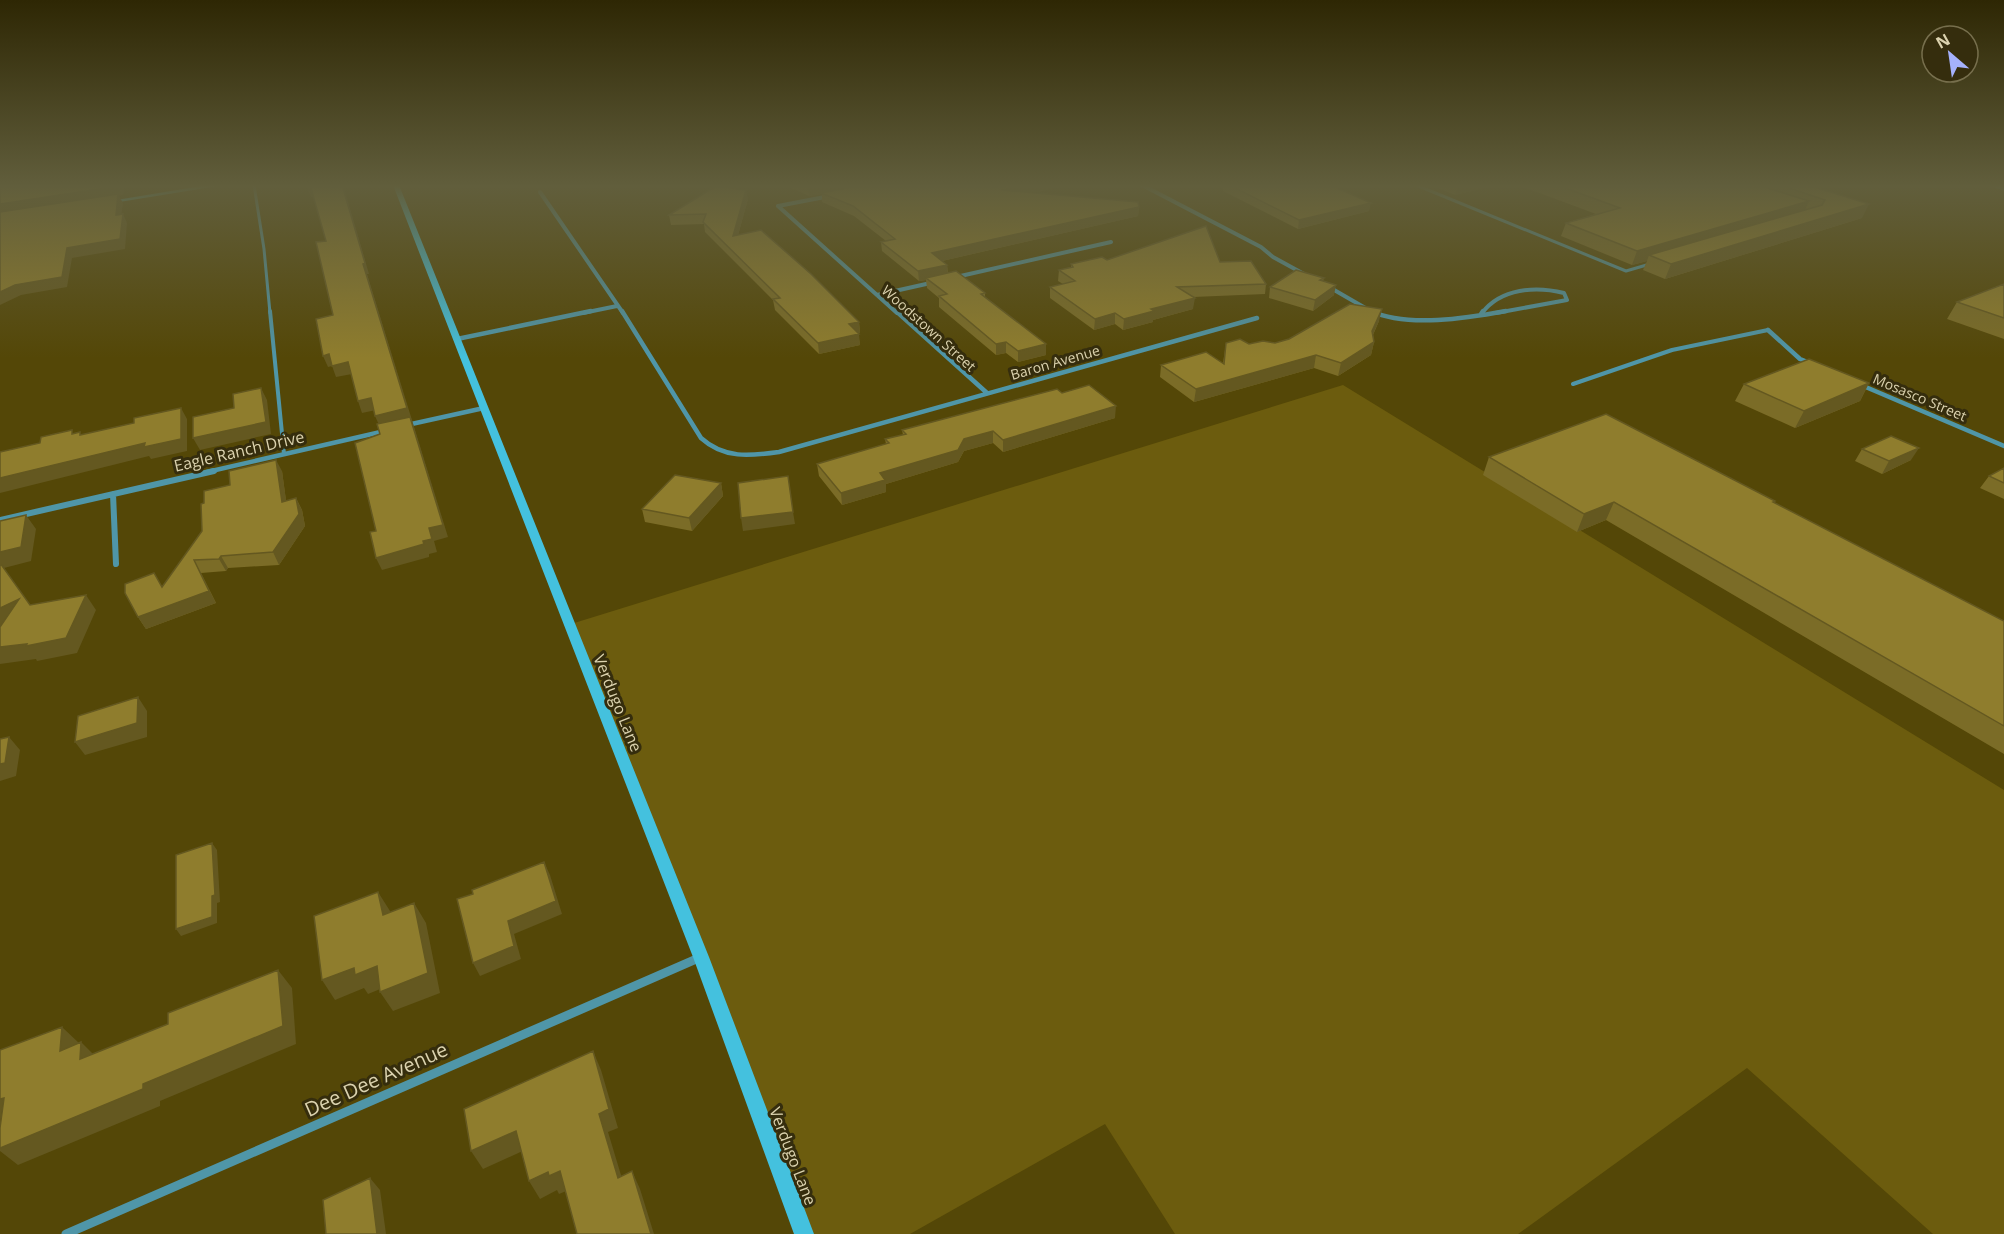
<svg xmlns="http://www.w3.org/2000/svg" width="2004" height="1234" font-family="'Open Sans',sans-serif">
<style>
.green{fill:#6c5c0e}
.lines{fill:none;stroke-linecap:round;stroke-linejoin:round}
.lane-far1{stroke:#4f96a8;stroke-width:3}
.lane{stroke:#4f96a8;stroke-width:4}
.street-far3{stroke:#4f96a8;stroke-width:4}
.street-far2{stroke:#4f96a8;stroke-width:4.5}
.street-far1{stroke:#4f96a8;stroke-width:6}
.street{stroke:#4f96a8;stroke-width:9}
.secondary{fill:#44c1de;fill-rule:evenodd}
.wall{fill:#7b6c27}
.shaded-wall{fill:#645820}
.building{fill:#8f7d2d;stroke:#645820;stroke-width:1.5}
.labels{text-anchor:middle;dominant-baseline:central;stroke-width:6;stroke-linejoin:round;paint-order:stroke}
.far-street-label{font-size:14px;fill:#dbd2ae;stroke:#352d0d}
.street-label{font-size:16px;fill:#dbd2ae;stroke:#352d0d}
.near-street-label{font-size:20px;fill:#dbd2ae;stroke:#352d0d}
</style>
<rect width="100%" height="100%" fill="#544707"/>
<!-- green -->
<path class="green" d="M1343,385L2004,790V1234H1933L1747,1068L1518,1234H1175L1105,1124L910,1234H813L571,624Z"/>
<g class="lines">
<!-- lane-far1 -->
<path class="lane-far1" d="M254,185L264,249L270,313
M1416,185L1626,271L1650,264
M1992,185L2004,189"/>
<!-- lane -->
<path class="lane" d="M270,311L284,454
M1573,384L1672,350L1768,330"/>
<!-- street-far3 -->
<path class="street-far3" d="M1142,185L1261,247L1273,257L1304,274
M540,192L623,313
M778,206L897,313
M778,206L830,196
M956,277L1111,242
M1329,287L1374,313
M877,295L935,282
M583,313L617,306
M1482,313C1501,288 1536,286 1564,293L1567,300L1496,313"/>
<!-- street-far2 -->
<path class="street-far2" d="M622,311L701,438C724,459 750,456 779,452L1257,318
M896,311L987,393
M1371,311C1407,328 1468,318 1506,311
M1481,314L1483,311
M1768,330L1800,359L1810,363
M457,339L591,311
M1861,385L2004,446
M407,425L484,408
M207,472L385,431"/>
<!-- street-far1 -->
<path class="street-far1" d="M113,494L116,564
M0,520L214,471"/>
<!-- street -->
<path class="street" d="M66,1234L701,957"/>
<!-- secondary -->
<path class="secondary" d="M207,185H224L107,204L104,202Z
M393,185H399L709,957L814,1234H794L693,957Z"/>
</g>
<!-- wall -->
<path class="wall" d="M785,185H1064V186L1032,193L1139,207L1138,216L942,261L947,265L948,273L985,293V297L1046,344V355L1018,362L1006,353L996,355L939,307V298L927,288L926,280L919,281L882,251L881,242L886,241L854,216L822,202V194L809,196Z
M1223,185H1330L1369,211L1298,229L1223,191Z
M1430,185H1497L1455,195Z
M1518,185H1808L1862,218L1665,279L1643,270L1647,261L1632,265L1561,236L1566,223L1596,214Z
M748,199L738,235L859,322L860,333H858L860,345L819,354L775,310L773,300L705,232L704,224L671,225L669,215Z
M1107,260L1220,262L1266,284L1265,294L1193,297V309L1153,320V322L1123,330L1115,324L1094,330L1050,298V287L1063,284L1058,281L1059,270L1071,267V264Z
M1324,278L1323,281L1334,295L1313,311L1269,298L1270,287Z
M2004,284V339L1947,319L1957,302Z
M1379,321L1373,335L1374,342L1371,355L1338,376L1314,368L1194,402L1160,377L1161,365L1223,363L1226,343L1249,344L1275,343Z
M1869,383L1860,401L1795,428L1735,401L1744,384Z
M1062,393L1115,418L1003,452L993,443L964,451L958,462L886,484V492L842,505L819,476L817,464L886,444L885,439L903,435L902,430Z
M1862,449L1911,460L1882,474L1855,461Z
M1489,457L1775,501L1774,503L2004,621V754L1606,520L1577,532L1483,475Z
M2004,468V499L1980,488L1989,476Z
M282,471L286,501L296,498L302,510L305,526L279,565L228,568L226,571L201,573L216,603L146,629L138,617L163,587L202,531L204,503Z
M721,483L723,496L692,531L645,522L642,509Z"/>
<!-- shaded-wall -->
<path class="shaded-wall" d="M119,185H125L123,195L119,196L123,203L120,224L0,214V204Z
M818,185H871L821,193L822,194L809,196L808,187Z
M1025,185H1064V186L1001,199V190Z
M1458,185H1497L1455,195Z
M307,188H311L315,197H311Z
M344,188L369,274H367L448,537L434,541L437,552L429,554V557L382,570L376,558L380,427L375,416Z
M746,190L748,199L735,246L733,236Z
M1809,201L1803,215L1649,255L1647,261L1632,265L1637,251Z
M1371,203L1369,211L1298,229L1299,220Z
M1869,204L1862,218L1665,279L1671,264Z
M1139,207L1138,216L933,263L932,253Z
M123,214L127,223L125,249L72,258L67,287L21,295L0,305V292L67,248Z
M947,265L948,275L926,278V280L919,281L918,271Z
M1336,285L1334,295L1313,311L1315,300Z
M1195,298L1193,309L1153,320V322L1123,330L1124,319L1151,309Z
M1382,309L1379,321L1369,343L1372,331Z
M1115,313V324L1094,330L1095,319Z
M859,322L860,333L850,335L849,324Z
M859,334L860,345L819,354L818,343Z
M1006,342V353L996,355V344Z
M1374,342L1371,355L1338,376L1341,363Z
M1046,344V355L1018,362V351Z
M329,354L348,362L352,374L336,377L332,366L328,367L323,356Z
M1316,355L1314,368L1194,402L1196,389Z
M1869,383L1860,401L1795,428L1804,411Z
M261,388L267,400L271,434L200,450L193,438Z
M371,398L376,410L362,413L358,401Z
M1116,406L1115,418L1003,452V440Z
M181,408L187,419V451L151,459L149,456L0,493V478Z
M993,431V443L964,451L958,462L886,484V492L842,505L841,493L880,473L964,439Z
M1919,448L1911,460L1882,474L1889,461Z
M276,460L282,471L288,514L282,502Z
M721,483L723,496L692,531L689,518Z
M296,498L302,510L305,526L279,565L273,552Z
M1614,502L1606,520L1577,532L1584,514Z
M793,512L795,524L743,531L741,518Z
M26,515L36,529L31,561L4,568L0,563V552Z
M221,556L228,568L226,571L219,559Z
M194,560L216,603L146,629L138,617Z
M86,595L96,610L77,653L37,661L36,659L0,664V647Z
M19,599L0,629V608Z
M138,697L147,711V737L85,755L75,742Z
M9,737L20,750L16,776L0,781V764Z
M212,843L217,850L220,902L217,903V923L181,936L176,929Z
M544,862L550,875L562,914L514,934L521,959L480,976L473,963L508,921Z
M378,892L390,911L395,934L383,915Z
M414,903L426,923L440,993L393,1011L380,992Z
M377,966L390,985L368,994L364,988L335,1000L322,980L354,968Z
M278,970L292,988L296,1044L160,1101V1106L18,1165L0,1151V1148L143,1084Z
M62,1027L80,1044L60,1051Z
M81,1042L99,1060L80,1059Z
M593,1051L601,1070L618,1128L608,1132L627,1195L618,1178L599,1114Z
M4,1098L0,1124V1099Z
M516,1131L527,1149L483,1169L471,1151Z
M560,1171L571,1189L559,1194L557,1190L540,1199L529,1181L548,1172Z
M632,1171L640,1189L654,1234H651Z
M370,1178L380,1190L386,1234H377Z"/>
<!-- building -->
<path class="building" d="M0,185H119V186L0,204Z
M307,185H342L365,263L363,264L407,408L375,416L371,398L358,401L348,362L332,366L329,354L323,356L316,319L333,315L316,242L326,241L311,188H307Z
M804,185H818L808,187Z
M862,185H1025L1001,190L1138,202L1139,207L932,253L947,265L918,271L881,242L895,239L853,206L821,193Z
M1229,185H1330L1371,203L1299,220Z
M1557,185H1758L1809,201L1637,251L1566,223L1620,208Z
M1780,185H1808L1869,204L1671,264L1649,255L1822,205L1825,200Z
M716,186L746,190L733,236L761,230L811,274L859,322L849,324L859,334L818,343L773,299L780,298L703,222L706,214L669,215Z
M118,194L116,215L123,214L120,239L67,248L62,277L15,285L0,292V212Z
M1206,226L1220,262L1251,261L1266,284L1177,287L1195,298L1151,309L1154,311L1124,319L1115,313L1095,319L1050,287L1075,281L1059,270L1073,267L1071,264L1102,257L1107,260Z
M1296,270L1324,278L1320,280L1336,285L1315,300L1270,287Z
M956,271L985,293L981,294L1046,344L1018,351L1006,342L996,344L939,296L947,294L926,278Z
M2004,284V318L1957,302Z
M1350,304L1382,309L1372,331L1374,342L1341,363L1316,355L1196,389L1161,365L1206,352L1224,364L1226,343L1240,339L1249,344L1263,341L1275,343L1289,339Z
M1809,359L1869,383L1804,411L1744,384Z
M1089,385L1116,406L1003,440L993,431L964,439L958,450L880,473L885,480L841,493L817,464L889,443L885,439L906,434L902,430L1057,389L1062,393Z
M261,388L266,422L193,438V417L234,408L233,394Z
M181,408V439L144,447L145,443L0,478V452L40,443L41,437L72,430V434L80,432V435L134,423V418Z
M1606,414L1775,501L1773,502L2004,621V726L1614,502L1584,514L1489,457Z
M410,417L443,525L429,528L432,539L423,541L424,544L376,558L370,532L376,531L355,443L380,434L377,424Z
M1891,436L1919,448L1889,461L1862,449Z
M276,460L282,502L296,498L299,514L273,552L221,556L219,559L194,560L209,591L138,617L125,593V584L154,573L162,587L202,531L201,504L204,503V491L230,485L229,471Z
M2004,468V483L1989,476Z
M675,475L721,483L689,518L642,509Z
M788,476L793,512L741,518L738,483Z
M26,515L21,547L0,552V521Z
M0,563L30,605L86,595L66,638L26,646L27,644L0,647V627L19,599L0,608Z
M138,697L137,723L75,742L78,716Z
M9,737L5,763L0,764V739Z
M212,843L215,895L212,896V917L176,929V855Z
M544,862L556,901L508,921L514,946L473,963L457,899L473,894L472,890Z
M378,892L383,915L414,903L428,973L380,992L377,966L355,975L354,968L322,980L314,916Z
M278,970L283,1026L143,1084V1089L0,1148V1128L4,1098L0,1099V1050L62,1027L60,1051L81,1042L80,1059L168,1024V1013Z
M593,1051L609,1109L599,1114L618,1178L632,1171L651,1234H577L560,1171L549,1176L548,1172L529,1181L516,1131L471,1151L464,1109Z
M370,1178L377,1234H326L323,1200Z"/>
<!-- sky -->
<linearGradient id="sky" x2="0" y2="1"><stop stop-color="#2e2704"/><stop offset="0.52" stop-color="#615e3c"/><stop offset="1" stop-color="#615e3c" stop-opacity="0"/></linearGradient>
<rect width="2004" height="358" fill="url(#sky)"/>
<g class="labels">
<!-- far-street labels -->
<g class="far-street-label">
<text transform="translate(929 328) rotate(42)">Woodstown Street</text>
<text transform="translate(1055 362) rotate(-16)">Baron Avenue</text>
<text transform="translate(1920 397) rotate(23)">Mosasco Street</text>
</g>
<!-- street labels -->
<g class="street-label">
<text transform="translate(239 451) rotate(-13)">Eagle Ranch Drive</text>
<text transform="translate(618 703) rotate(68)">Verdugo Lane</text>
<text transform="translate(793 1156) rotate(69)">Verdugo Lane</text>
</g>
<!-- near-street labels -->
<g class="near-street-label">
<text transform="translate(376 1079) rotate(-24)">Dee Dee Avenue</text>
</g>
</g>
<!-- north arrow -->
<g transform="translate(1950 54) rotate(331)"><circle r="28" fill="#352d0d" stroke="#776f4d" stroke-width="1.5"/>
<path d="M0-4.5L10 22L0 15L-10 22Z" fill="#a5b1fc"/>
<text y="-9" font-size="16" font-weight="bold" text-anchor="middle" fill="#dbd2ae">N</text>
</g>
</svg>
